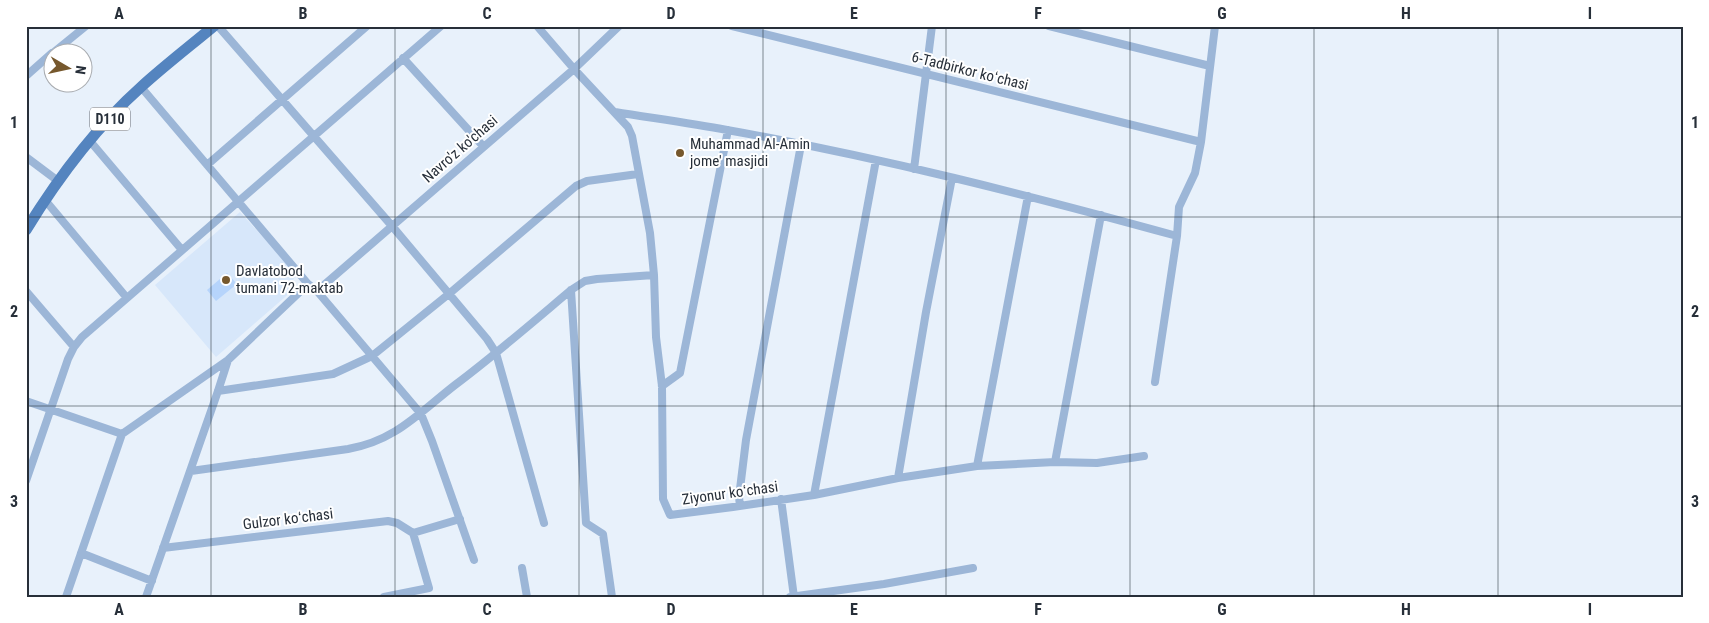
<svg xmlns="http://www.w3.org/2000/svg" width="1709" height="623" font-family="'Roboto Condensed',sans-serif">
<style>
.built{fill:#d7e7fa}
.pitch{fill:#b6d4fb}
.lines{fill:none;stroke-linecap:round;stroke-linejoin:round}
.street{stroke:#9cb6d7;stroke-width:8}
.primary{stroke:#5484bf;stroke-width:11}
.grid{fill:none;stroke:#272f39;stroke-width:1;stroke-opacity:0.55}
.poi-dot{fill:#76582d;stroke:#fff;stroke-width:2}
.labels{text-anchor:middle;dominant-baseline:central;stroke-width:4;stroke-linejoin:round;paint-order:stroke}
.shield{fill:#fff;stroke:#686d74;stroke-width:1}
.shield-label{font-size:14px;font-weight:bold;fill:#272f39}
.street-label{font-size:15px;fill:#272f39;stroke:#fff}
.poi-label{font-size:15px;fill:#272f39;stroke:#fff;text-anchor:start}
.neatline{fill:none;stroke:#272f39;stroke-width:2}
.grid-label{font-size:16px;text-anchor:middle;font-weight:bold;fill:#272f39}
</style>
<rect width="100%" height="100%" fill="#e8f1fb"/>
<!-- built -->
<path class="built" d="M240,212L298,275L286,286L292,291L216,357L155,285Z"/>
<!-- pitch -->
<path class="pitch" d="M227,273L237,284L216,301L207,290Z"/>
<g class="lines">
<!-- street -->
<path class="street" d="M218,26L392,226L487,339L496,353L544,523
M537,26L574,69L628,127L632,136L650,233L654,275L656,337L662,386L663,499L670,515L733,507L814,495L898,478L977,466L1055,462L1097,463L1144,456
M732,26L1201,142
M1049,26L1210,66
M54,52L86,26
M403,58L483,146
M26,76L52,53
M141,87L308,284L317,291L421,414L432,441L474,560
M615,112C652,118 690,123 727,130C879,157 1028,195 1177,236
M90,141L182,250
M26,157L58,181
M207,165L367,26
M914,169L932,26
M45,200L127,298
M571,290L586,523L603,534L612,597
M26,291L74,347
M317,291L574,69L619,26
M1155,382L1177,236L1179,207L1195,173L1201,142L1215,26
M662,386L680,373L728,130
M218,391L333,374L372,356L450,293L576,186L587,181L638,174
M26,401L122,434
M122,434L228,360L308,284
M1055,462L1101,215
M977,466L1028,196
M191,471L348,449C395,441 419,413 455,385C495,355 533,322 571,290L585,281L597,279L654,275
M898,478L926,312L952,178
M26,481L68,359L74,347L82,337L441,26
M814,495L876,160
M781,499L794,597
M740,506L739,497L746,440L801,145
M163,548L388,521L397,523L413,533L460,519
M81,553L152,581
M522,568L527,597
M66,597L122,434
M146,597L218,391L228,360
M384,597L429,588L413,533
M790,597L884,584L973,568"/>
<!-- primary -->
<path class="primary" d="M26,230C58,178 95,128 141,87C164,66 190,46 214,26"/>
</g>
<!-- grid -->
<path class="grid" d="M211,26V597M395,26V597M579,26V597M763,26V597M946,26V597M1130,26V597M1314,26V597M1498,26V597M26,217H1683M26,406H1683"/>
<!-- markers -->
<g class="poi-dot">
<circle cx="680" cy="153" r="5"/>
<circle cx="226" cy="280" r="5"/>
</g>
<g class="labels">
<!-- shield labels -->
<rect class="shield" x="90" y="107.5" width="40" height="23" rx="4"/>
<g class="shield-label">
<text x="110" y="119">D110</text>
</g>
<!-- street labels -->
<g class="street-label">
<text transform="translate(970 71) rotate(14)">6-Tadbirkor koʻchasi</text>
<text transform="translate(460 149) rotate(-41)">Navro'z ko'chasi</text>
<text transform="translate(730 493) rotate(-8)">Ziyonur koʻchasi</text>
<text transform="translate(288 519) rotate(-7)">Gulzor koʻchasi</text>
</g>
<!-- poi labels -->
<g class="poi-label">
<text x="690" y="144">Muhammad Al-Amin<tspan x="690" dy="17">jome' masjidi</tspan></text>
<text x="236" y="271">Davlatobod<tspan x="236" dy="17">tumani 72-maktab</tspan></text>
</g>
</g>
<!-- border -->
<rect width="1709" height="623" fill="none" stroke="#ffffff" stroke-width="55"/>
<!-- north arrow -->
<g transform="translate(68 68) rotate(99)"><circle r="24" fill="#ffffff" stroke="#a9acb0"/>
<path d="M0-4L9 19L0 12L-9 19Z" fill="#76582d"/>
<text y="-8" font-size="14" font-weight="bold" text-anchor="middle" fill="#272f39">N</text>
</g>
<rect x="28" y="28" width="1654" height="568" class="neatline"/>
<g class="grid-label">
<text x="119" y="19">A</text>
<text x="303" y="19">B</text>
<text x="487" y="19">C</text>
<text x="671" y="19">D</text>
<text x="854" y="19">E</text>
<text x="1038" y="19">F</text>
<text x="1222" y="19">G</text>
<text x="1406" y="19">H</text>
<text x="1590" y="19">I</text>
<text x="14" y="128">1</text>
<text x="1695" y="128">1</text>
<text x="14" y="317">2</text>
<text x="1695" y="317">2</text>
<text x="14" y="507">3</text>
<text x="1695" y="507">3</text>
<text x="119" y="615">A</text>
<text x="303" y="615">B</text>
<text x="487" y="615">C</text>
<text x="671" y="615">D</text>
<text x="854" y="615">E</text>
<text x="1038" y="615">F</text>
<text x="1222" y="615">G</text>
<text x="1406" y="615">H</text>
<text x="1590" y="615">I</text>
</g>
</svg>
